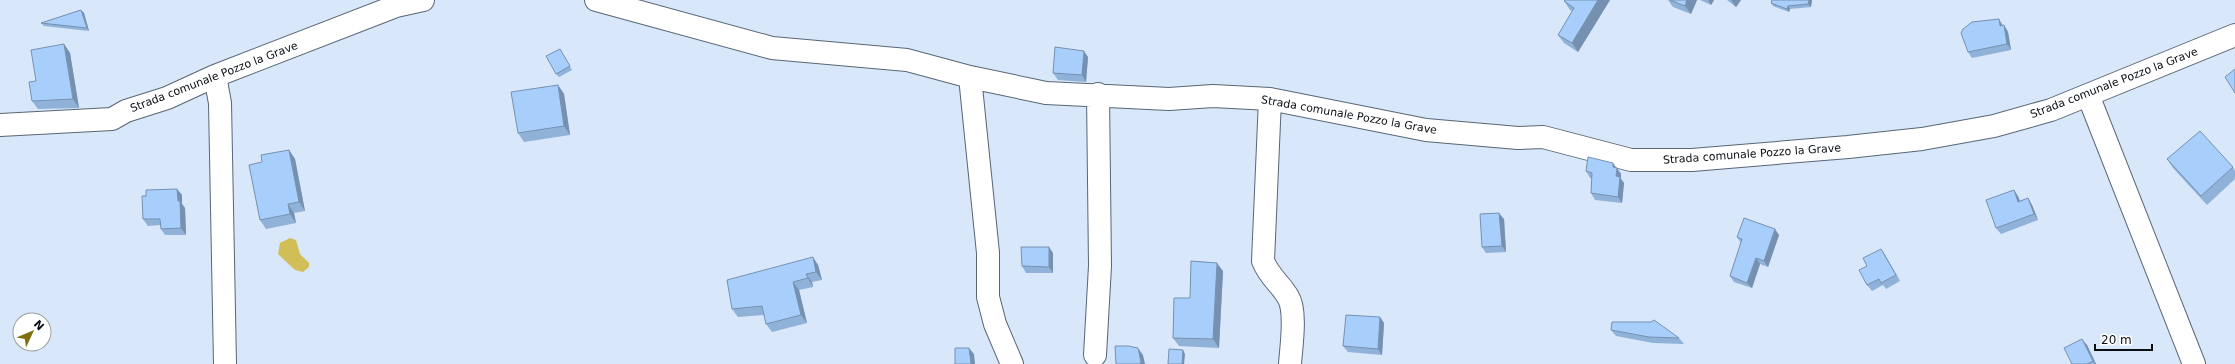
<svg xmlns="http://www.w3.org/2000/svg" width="2235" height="364" font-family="'DejaVu Sans',sans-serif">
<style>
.water{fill:#d1be56}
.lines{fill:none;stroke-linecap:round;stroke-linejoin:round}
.minor-casing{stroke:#586675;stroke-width:24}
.minor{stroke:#fff;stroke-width:22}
.wall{fill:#90b2d9}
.shaded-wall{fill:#7691b0}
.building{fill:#a8cffc;stroke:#7691b0}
.labels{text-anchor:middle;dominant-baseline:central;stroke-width:3;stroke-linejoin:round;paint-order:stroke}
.street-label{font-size:11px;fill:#090e14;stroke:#fff}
</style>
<rect width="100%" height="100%" fill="#d8e7fa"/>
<!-- water -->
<path class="water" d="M290,238L296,240L300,254L309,263V267L303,272L295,270L278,254L280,243Z"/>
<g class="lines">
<defs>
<path id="minor" d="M596,0L772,48L907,60L970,77L1046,93L1169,99L1213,96L1270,99L1426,130L1518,138L1543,137L1631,160H1692L1848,147L1922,139L1994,126L2051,110L2235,35
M215,76L220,103L225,364
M970,77L988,253V297L995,324L1012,364
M2088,95L2194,364
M1270,99L1263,261C1270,278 1280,283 1288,297C1297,311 1291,348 1290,364
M0,125L112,119L126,111L167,98L215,76L396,6L423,0
M1095,355L1100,266L1098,94"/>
</defs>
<!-- minor casing -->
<use href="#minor" class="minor-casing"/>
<!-- minor -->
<use href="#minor" class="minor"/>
</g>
<!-- wall -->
<path class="wall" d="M1610,0L1578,52L1564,43L1558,35L1572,11L1570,10L1564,1Z
M1668,0H1697L1691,14L1673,7Z
M1700,0H1714L1711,5Z
M1727,0H1741L1736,7Z
M1772,0H1812L1811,7L1790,9L1789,12L1773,6L1771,3Z
M81,10L84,13L89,31L44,26L41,23Z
M2003,25H2004L2008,32L2011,50L1972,58L1968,52Z
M64,44L70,53L79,108L38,109L32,101L36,81Z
M560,49L572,70L559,77L556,74Z
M1088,57L1086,82L1058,80L1053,73Z
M558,85L564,94L570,135L524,142L518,133Z
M289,150L295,159L305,211L294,213L296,223L266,229L260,220L262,162Z
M2167,159L2233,167L2235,171V179L2207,205L2173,168Z
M1617,168L1621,174V179L1624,183L1622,203L1595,200L1591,193L1592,178H1590L1586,171Z
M177,189L182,195V204L185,208L186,235H165L161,229L160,225L148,226L143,219L146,196Z
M2018,196L2020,201L2028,198L2032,205L2038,220L2001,234L1996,228Z
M1504,219L1506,252L1486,253L1482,247Z
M1779,235L1768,267L1760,264L1752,288L1734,282L1730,276L1741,243L1737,237Z
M1881,249L1885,255L1900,281L1886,289L1883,285L1872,291L1867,285V266Z
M1053,253V273H1026L1022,266Z
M818,265L822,280L812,282L813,287L799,290L807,323L772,332L766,324L764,315L738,317L732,309Z
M1223,271L1219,348L1179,346L1173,338L1190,298Z
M1380,317L1384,323L1382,355L1348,352L1343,346Z
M1611,330L1679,338L1684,344L1653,343L1616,336Z
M2087,345L2096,364H2072Z"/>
<!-- shaded-wall -->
<path class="shaded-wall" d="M1598,0H1610L1578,52L1572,43Z
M1687,0H1697L1691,14L1685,6Z
M1708,0H1714L1711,5Z
M1731,0H1741L1736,7Z
M1809,0H1812L1811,7L1808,4Z
M1788,6L1790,9L1789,12L1787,9Z
M81,10L84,13L89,31L87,28Z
M1999,19L2003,26H2000Z
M2004,25L2008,32L2011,50L2007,44Z
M64,44L70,53L79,108L73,99Z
M1084,51L1088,57L1086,82L1082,75Z
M558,85L564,94L570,135L564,126Z
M289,150L295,159L305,211L299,202Z
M1613,163L1621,174V179L1624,183L1622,203L1618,197L1616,176L1613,167Z
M177,189L182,195V204L185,208L186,235L181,228L178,201Z
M2014,190L2018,196L2022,208L2018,202Z
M2028,198L2032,205L2038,220L2034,214Z
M288,204L294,213L296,223L290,214Z
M1499,213L1504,219L1506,252L1502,246Z
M1775,229L1779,235L1768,267L1764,261Z
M1049,247L1053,253V273L1049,267Z
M1881,249L1885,255L1900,281L1896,275Z
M813,257L818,265L822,280L816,272Z
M1756,258L1760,264L1752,288L1747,283Z
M1217,263L1223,271L1219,348L1213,339Z
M806,274L812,282L813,287L808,278Z
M793,282L799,290L807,323L801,315Z
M1380,317L1384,323L1382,355L1378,349Z
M2082,339L2087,345L2096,364H2095L2093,361Z
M969,348L974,354L975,364H971Z
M1138,348L1143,355L1145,364H1140Z
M1183,350L1185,354L1184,364H1182Z"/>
<!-- building -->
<path class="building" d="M1565,0H1598L1572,43L1558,35L1574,8L1564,1Z
M1670,0H1687L1685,6Z
M1772,0H1809L1808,4L1788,6L1787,9L1771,3Z
M81,10L87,28L41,23Z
M1999,19L2000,26L2004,25L2007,44L1968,52L1961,33L1963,29L1972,22Z
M64,44L73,99L32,101L29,82L36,81L31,50Z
M1055,47L1084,51L1082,75L1053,73Z
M560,49L570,66L556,74L546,56Z
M2235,69V93L2225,77Z
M558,85L564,126L518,133L511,92Z
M2200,131L2233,167L2201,196L2167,159Z
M289,150L299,202L288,204L290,214L260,220L249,165L262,162L261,155Z
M1588,157L1613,163V167L1617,168L1616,176L1620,177L1618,197L1591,193L1592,173L1586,171Z
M177,189L178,201H180L181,228L161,229L160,219H143L142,196H146V190Z
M2014,190L2018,202L2028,198L2034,214L1996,228L1986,200Z
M1499,213L1502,246L1482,247L1480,214Z
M1744,218L1775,229L1764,261L1756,258L1747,283L1730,276L1742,239L1737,237Z
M1021,247H1049V267L1022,266Z
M1881,249L1896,275L1881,283L1879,279L1867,285L1859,270L1867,266L1863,258Z
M813,257L816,272L806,274L808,278L793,282L801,315L766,324L762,306L732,309L727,280Z
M1191,261L1217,263L1213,339L1173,338L1174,298H1190Z
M1346,315L1380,317L1378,349L1343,346Z
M1654,320L1679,338L1649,337L1611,330L1612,322H1651Z
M2082,339L2093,361L2087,364H2072L2064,348Z
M1115,346H1128L1138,348L1141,362L1140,364H1116Z
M955,348H969L971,364H955Z
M1169,349L1183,350L1182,364H1168Z"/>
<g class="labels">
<!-- street labels -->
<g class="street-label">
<text transform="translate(214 77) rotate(-21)">Strada comunale Pozzo la Grave</text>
<text transform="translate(2114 83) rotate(-21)">Strada comunale Pozzo la Grave</text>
<text transform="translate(1349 115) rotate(10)">Strada comunale Pozzo la Grave</text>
<text transform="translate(1752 154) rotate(-4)">Strada comunale Pozzo la Grave</text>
</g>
</g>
<!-- north arrow -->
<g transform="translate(32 332) rotate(46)"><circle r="19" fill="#ffffff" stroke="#9d9fa1"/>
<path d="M0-3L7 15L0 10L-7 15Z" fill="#7f700f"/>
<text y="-6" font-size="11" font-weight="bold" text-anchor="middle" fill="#090e14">N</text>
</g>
<!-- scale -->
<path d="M2095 344v6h57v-6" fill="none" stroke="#090e14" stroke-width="2"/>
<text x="2101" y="344" font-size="12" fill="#090e14" stroke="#ffffff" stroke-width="3" paint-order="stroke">20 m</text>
</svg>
